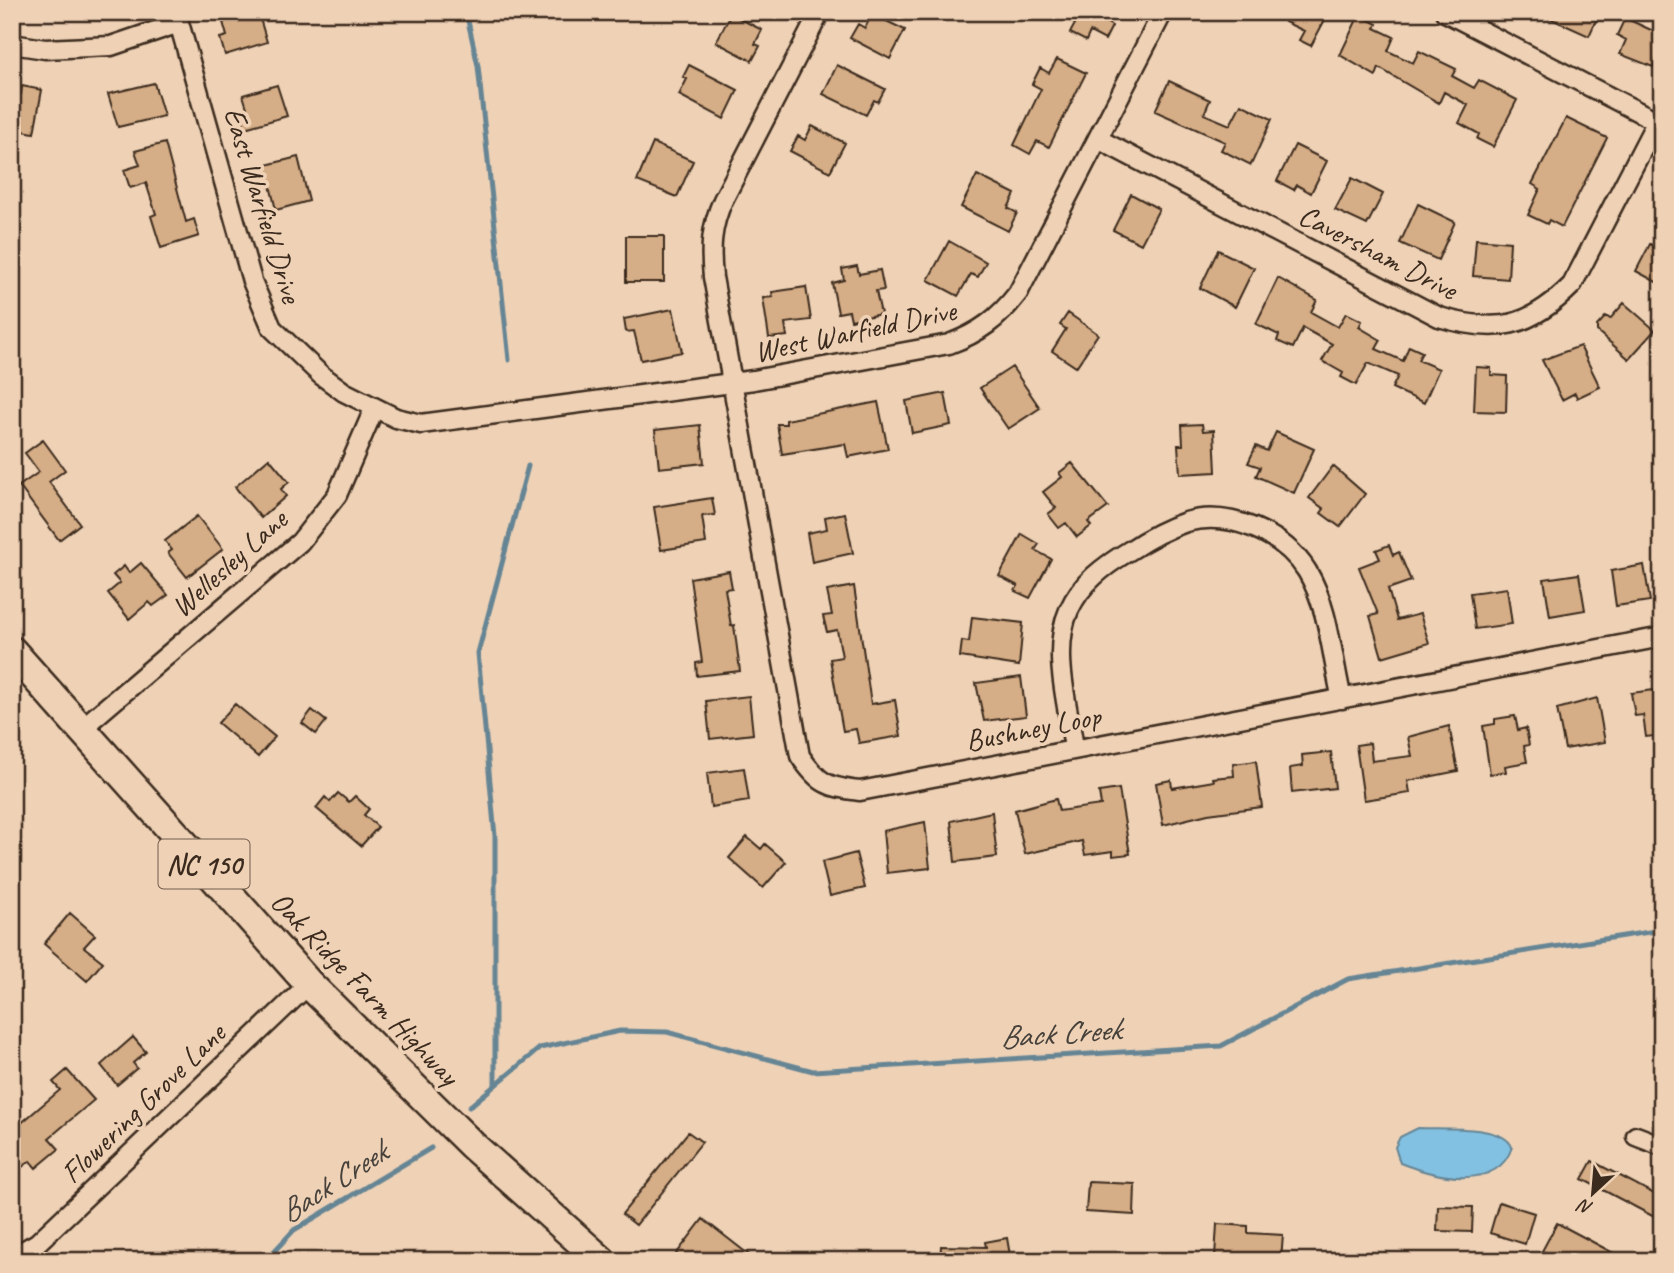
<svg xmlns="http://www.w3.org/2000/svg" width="1674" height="1273" font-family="Caveat,sans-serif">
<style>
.water{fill:#82c1e2;stroke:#668594;stroke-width:2}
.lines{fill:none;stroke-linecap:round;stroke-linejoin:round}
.stream{stroke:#668594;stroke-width:5}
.building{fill:#d5ad86;stroke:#3b2a1e;stroke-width:2}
.minor-casing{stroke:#3b2a1e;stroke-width:23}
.primary-casing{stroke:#3b2a1e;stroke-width:33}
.minor{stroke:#efd2b6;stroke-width:18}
.primary{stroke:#efd2b6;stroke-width:28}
.labels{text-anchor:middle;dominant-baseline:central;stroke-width:7;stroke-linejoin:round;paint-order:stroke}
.shield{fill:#efd2b6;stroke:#715c4c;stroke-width:2}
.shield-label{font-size:28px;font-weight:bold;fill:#3b2a1e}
.street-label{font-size:30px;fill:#3b2a1e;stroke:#efd2b6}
.water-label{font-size:32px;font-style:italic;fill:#46413b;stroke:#efd2b6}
</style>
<rect width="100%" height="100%" fill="#efd2b6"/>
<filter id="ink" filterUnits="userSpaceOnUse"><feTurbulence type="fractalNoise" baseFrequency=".0143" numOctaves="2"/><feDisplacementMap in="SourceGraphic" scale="14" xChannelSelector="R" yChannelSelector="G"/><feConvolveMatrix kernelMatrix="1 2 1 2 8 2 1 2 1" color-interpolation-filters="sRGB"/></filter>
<g filter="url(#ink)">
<!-- water -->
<path class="water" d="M1418,1128C1440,1129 1504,1124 1512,1147C1497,1193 1433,1176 1400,1163L1395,1147L1400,1137Z"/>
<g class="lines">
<!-- stream -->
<path class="stream" d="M466,12L478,66L509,360
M495,1083V836L478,653L528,466
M469,1107L540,1048L620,1031L667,1032L813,1071L1221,1046L1348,979L1662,930
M265,1261L294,1230L431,1148"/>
</g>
<!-- building -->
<path class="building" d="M258,12L267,42L225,55L220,38L227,36L223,22Z
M1054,12H1111L1106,22L1112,26L1105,40L1090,32L1086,41L1070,33L1075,24Z
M1290,12H1329L1311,46L1299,40L1304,31L1285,22Z
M1536,12H1600L1589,36Z
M731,14L762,30L755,44L760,46L752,61L716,42Z
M872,14L905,30L890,59L850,38L858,24L865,28Z
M1359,15L1377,24L1375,28L1394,37L1388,51L1413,63L1419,51L1456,69L1452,76L1474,88L1479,80L1517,100L1493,147L1477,139L1479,134L1459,123L1468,105L1444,92L1439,103L1379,68L1376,76L1340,55Z
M1625,18L1662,35V48L1653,67L1620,54L1626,40L1617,35Z
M1057,59L1086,73L1049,147L1037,141L1030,154L1014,145L1041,89L1032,84L1040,68L1049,73Z
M689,65L738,90L724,119L679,95L687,79L683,77Z
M837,65L885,89L878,102L874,100L866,115L823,94Z
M1169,81L1210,100L1204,114L1230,125L1241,104L1272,119L1251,165L1221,150L1225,142L1155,111Z
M154,83L164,116L118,127L108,94Z
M277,85L287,116L245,128L240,111L247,108L243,95Z
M22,86L42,90L34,133L12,129V92L21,94Z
M1566,118L1607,138L1562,227L1549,220L1547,224L1528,215L1540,189L1532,184Z
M812,126L845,143L830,172L790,151L798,136L805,140Z
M165,143L186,222L194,219L199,236L161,248L151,216L156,214L146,183L130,188L124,170L140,165L135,151Z
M653,143L693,161L677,197L637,181Z
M1295,145L1327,161L1311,193L1297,185L1294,190L1277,181Z
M298,157L309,201L276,210L270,185L263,186L258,167Z
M977,175L1015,194L1008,208L1017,213L1008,231L961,207Z
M1352,178L1383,194L1367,225L1335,210Z
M1131,194L1159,209L1141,244L1113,230Z
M1418,204L1455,222L1438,260L1400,243Z
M626,236H664V282H626Z
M1476,239L1510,242L1508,279L1473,276Z
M949,241L986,262L978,277L971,274L958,296L928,280Z
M1650,244L1662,250V285L1636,271Z
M1218,250L1254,268L1235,307L1200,288Z
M857,266L859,274L880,270L884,290L876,291L881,314L851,320L849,311L838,313L832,283L844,280L842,269Z
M1278,278L1317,300L1311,312L1338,327L1346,313L1362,321L1359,327L1381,340L1376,349L1403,361L1409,346L1422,352L1418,360L1439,369L1424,403L1392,388L1398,376L1368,363L1356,385L1341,377L1343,373L1322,361L1332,344L1303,328L1293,348L1277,341L1279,335L1256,324Z
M806,287L811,320L785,323L787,336L769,338L763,298L773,297L772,292Z
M1624,303L1655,330L1629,359L1597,331V326L1606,316L1610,319Z
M673,309L682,352L641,360L634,331L626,332L624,319Z
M1068,313L1098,334L1076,367L1052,351L1066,329L1060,325Z
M1580,346L1600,387L1577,398L1575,393L1562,400L1542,360Z
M1012,367L1040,408L1008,429L980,388Z
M1476,367L1491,368V375L1507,376L1506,412L1474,411Z
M945,393L951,425L912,433L906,401Z
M878,402L888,449L848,457L845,444L782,454L777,424H786V420Z
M1202,424L1203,431L1214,430L1216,472L1180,474L1178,445H1183L1182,425Z
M700,425L704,463L659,468L655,430Z
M1276,432L1314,449L1294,493L1256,476L1260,467L1248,463L1256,446L1267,451Z
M43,440L65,470L49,482L80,524L59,540L19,486L39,472L25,453Z
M269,458L289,482L281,489L286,496L261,518L235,487Z
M1072,463L1108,507L1088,522L1091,526L1077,537L1066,523L1059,528L1048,514L1056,508L1043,492L1062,477L1059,473Z
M1333,466L1365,494L1340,527L1321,513L1324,509L1309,498Z
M712,498L715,515L702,516L706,543L661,550L654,507Z
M845,513L853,553L812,562L807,533L827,529L825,517Z
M197,516L223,549L187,577L168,553L172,550L165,541Z
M1022,534L1039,544L1035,550L1051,559L1030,598L1015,591L1018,586L999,576Z
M1389,545L1393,555L1399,552L1411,581L1388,589L1397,620L1420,614L1429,643L1382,657L1370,616L1378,614L1359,567L1380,559L1376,550Z
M141,563L168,595L153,606L149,602L129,619L108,593L120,583L113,575L124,566L129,573Z
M1644,565L1650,601L1616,606L1611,571Z
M729,571L732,588L725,589L731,626L734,625L740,671L697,676L696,663L702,662L690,578Z
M1579,574L1585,610L1550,616L1544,579Z
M854,586L871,704L895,700L901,736L859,743L856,729L843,731L830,659L842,657L837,630L827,632L823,616L832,615L827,591Z
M1507,588L1512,624L1475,629L1470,593Z
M972,617L1023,623L1019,666L960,657L962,641L969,642Z
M1021,677L1026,716L984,721L976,683Z
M1662,689V735L1646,737L1643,715L1635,716L1631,693Z
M749,696L753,734L710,739L706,701Z
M1597,698L1605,742L1565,749L1557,709Z
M235,704L275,737L258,757L218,723Z
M312,710L326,721L316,734L302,723Z
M1515,716L1518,730L1526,728L1529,745L1524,746L1527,762L1505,766L1506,772L1490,774L1483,726L1495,724V719Z
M1449,726L1458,771L1408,781L1410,793L1364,800L1356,745L1370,743L1372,761L1412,756L1408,737Z
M1331,752L1335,788L1292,793L1290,768L1303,766L1302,755Z
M1256,761L1262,807L1208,814L1163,825L1156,783L1171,780L1172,788L1214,781L1213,778L1234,776L1233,764Z
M744,768L749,801L711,807L707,773Z
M1119,789L1130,854L1113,856V851L1085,855L1082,841L1025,854L1015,810L1056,799L1059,811L1101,805L1099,792Z
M338,793L349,802L355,796L369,809L364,815L378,827L361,846L316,808L325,797L330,802Z
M992,812L997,857L955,862L951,821Z
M925,822L930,868L887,873L883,831Z
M747,837L761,849L765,844L786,862L763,888L729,858Z
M856,853L865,888L830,896L822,862Z
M70,913L95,935L84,947L103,962L87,981L44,944Z
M133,1037L146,1052L133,1063L137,1068L117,1085L101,1065Z
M67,1070L94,1100L49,1138L59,1149L36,1168L30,1161L21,1168L12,1158V1131L60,1090L53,1082Z
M688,1132L702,1142L636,1225L622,1214Z
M1592,1161L1662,1198V1221L1582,1179Z
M1088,1182L1135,1184L1134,1215L1086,1212Z
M1499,1202L1534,1213L1525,1244L1490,1233Z
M1438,1206L1473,1207L1472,1232L1437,1231Z
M703,1219L757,1261H671Z
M1557,1223L1589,1240L1628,1261H1561L1542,1251Z
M1217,1224L1248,1226V1233L1283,1235L1281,1261L1215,1257Z
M1007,1238L1011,1261H940L941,1246L986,1247L985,1242Z"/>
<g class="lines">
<defs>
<path id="minor" d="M176,12L252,281L272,328L321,375L344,392L396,418L421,424L754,380L949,344C979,333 998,319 1018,293L1163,12
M820,12L723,200C711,227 710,248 713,277L800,756C819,784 827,787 860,791L1662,637
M1445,12L1662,124
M12,44L45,49L111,46L179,23
M1098,139L1439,317C1497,334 1529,328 1572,285L1662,111
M81,729L300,542L337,495L374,409
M1074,748C1068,705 1051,651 1069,610C1081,583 1104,566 1129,551C1147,539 1165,529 1186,522C1229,510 1283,533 1307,571C1329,607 1332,658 1342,699
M1636,1136L1662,1146
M12,1257L37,1243L309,984"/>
<path id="primary" d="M12,651L309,984L472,1145L602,1261"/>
</defs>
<!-- minor casing -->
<use href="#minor" class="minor-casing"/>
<!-- primary casing -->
<use href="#primary" class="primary-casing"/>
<!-- minor -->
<use href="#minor" class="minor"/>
<!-- primary -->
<use href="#primary" class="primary"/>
</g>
</g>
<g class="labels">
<!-- shield labels -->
<rect class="shield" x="158.5" y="839.5" width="91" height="49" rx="5"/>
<g class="shield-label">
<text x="204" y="864">NC 150</text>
</g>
<!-- street labels -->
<g class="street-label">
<text transform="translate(263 205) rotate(73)">East Warfield Drive</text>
<text transform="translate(1378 252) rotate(27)">Caversham Drive</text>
<text transform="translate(855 331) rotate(-12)">West Warfield Drive</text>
<text transform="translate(229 563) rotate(-42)">Wellesley Lane</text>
<text transform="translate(1033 728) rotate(-11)">Bushney Loop</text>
<text transform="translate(365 988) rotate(46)">Oak Ridge Farm Highway</text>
<text transform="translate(143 1103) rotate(-44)">Flowering Grove Lane</text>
</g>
<!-- water labels -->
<g class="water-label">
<text transform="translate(1060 1033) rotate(-4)">Back Creek</text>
<text transform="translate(333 1182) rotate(-33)">Back Creek</text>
</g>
</g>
<!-- margin -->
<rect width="1674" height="1273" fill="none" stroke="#efd2b6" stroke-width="42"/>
<rect x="21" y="21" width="1632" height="1231" fill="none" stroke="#3b2a1e" stroke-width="2.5" filter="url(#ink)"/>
<!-- north arrow -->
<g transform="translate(1593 1193) rotate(206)" stroke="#efd2b6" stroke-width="5" paint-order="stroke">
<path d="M0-5L12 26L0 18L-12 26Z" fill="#3b2a1e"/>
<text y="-10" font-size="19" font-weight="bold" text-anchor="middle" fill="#3b2a1e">N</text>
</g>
</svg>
